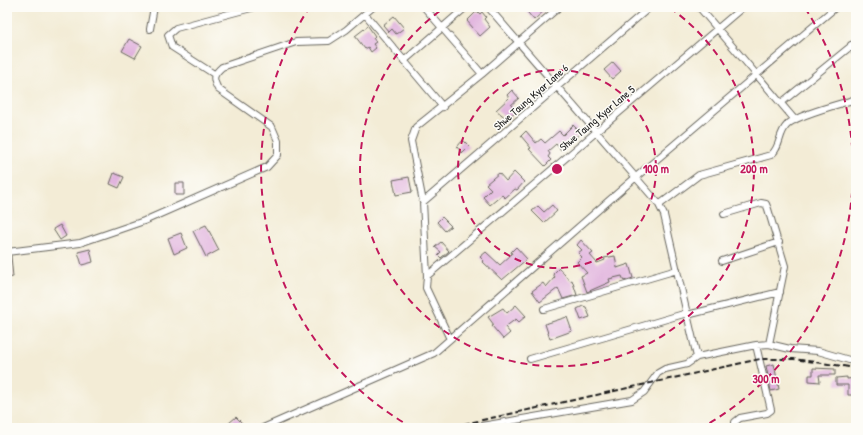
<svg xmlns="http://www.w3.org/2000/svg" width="863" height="435" font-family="'Patrick Hand',sans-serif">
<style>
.building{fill:#e0b1dd}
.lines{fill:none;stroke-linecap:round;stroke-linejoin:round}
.minor-casing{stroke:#67655d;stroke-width:8}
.minor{stroke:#fff;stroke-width:6}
.rail{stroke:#1c1c1c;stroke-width:2;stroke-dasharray:6 3;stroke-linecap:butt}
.ring{fill:none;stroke:#c2185b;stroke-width:2;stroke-dasharray:7 5}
.labels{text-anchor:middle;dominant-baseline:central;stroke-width:3;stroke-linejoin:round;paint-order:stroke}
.street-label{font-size:11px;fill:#1c1c1c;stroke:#fdfcf7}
.centre{fill:#c2185b;stroke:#fdfcf7;stroke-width:2}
.ring-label{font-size:12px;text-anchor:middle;font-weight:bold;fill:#c2185b;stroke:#fdfcf7;stroke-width:3;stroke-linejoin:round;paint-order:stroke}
</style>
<rect width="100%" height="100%" fill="#fdfcf7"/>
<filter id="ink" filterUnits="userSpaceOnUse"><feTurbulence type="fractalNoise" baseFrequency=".025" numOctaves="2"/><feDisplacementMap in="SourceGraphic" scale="8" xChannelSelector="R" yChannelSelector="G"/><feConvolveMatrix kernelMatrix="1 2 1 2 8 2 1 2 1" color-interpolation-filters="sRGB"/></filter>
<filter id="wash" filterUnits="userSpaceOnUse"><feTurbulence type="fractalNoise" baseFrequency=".012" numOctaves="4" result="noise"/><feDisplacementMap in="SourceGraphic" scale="16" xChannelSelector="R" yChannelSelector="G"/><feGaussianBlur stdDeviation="0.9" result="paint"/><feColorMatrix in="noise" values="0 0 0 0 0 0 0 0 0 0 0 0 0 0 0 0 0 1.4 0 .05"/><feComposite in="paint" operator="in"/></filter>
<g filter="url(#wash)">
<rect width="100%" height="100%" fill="#f3ecd6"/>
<g id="blocks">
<!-- building -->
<path class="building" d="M523,7H548L534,20Z
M477,11L480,14L482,12L486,17L484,19L490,27L480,36L467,21Z
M394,16L404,28L396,34L392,29L389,32L383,25Z
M368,26L375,36L373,38L376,42L373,44L376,48L371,52L368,47L365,49L355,36Z
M129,39L142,46L135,58L122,51Z
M613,62L621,71L612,79L604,70Z
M512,90L519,98L511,105L516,111L507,119L496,110L509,98L507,95Z
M573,125L581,133L561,150L556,144L548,151L550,154L548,157L551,160L545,166L529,149L531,148L521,136L526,131L536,143L541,139L545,143L559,131L563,135Z
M463,140L469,146L462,153L457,147Z
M514,172L524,182L517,190L515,189L505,198L502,195L490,205L483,197L491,189L486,184L499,173L506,181Z
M114,173L124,177L119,188L110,184Z
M409,177L412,192L396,195L393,180Z
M175,183H184V195H175Z
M552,205L557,211L544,223L532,211L538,206L544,212Z
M442,217L451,226L445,231L437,222Z
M60,225L66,236L60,240L53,229Z
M206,225L219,250L206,257L193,231Z
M181,233L187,248L174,254L168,238Z
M581,240L593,253L590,255L597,263L605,260L604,258L615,256L617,268L629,264L633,278L624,281L622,276L609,279L610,282L587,292L581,276L587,273L577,262L582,257L578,253L582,250L577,245Z
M441,242L449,251L441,258L438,255L441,252L435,247Z
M516,247L527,259L502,280L483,262L484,261L480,257L486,252L500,265L512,254L511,252Z
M90,249L93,262L82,265L78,252Z
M7,256H11L13,277L7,278Z
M559,268L570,281L572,280L577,295L563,299L558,288L540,302L532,291L543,283L546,287L555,277L553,274Z
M516,305L526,316L519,322L516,319L505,327L510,333L503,339L492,326L494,325L488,317L503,308L507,313Z
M583,306L586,307L590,317L581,320L577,309Z
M567,317L572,331L550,339L545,324Z
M774,364L779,389L771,391L766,366Z
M813,368L835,369V375H819L820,382L809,381V375H813Z
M847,377V379L856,378L855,395H848V385H836V378Z
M236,417L242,423L236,428H233L229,423Z"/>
</g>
</g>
<g filter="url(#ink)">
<use href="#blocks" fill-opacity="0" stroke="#67655d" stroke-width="1"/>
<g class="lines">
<defs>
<path id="minor" d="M424,7L482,74
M488,7L658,203L664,215L697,357
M699,7L795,120
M365,14L443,107
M150,29L154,7
M851,45L856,53
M404,61L466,7
M214,74L172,47L168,35L176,28L255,7
M781,103L856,42
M423,202L650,7
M659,205L699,175L771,155C781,147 778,134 787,125C796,115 841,104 856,99
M724,214L761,203L766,204L768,209L785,266L769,344
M7,252L80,243L144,221L267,167L278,155V141L272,127L218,89C212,78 213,75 222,67L296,42L329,41L346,30L373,7
M722,261L779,242
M427,276L743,7
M544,309L677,270
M687,315L780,292
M450,339L426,288L427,276L423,202L411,141L416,127L482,74L559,7
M530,359L687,313
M263,428L434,353L636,177L836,7
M470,428L632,400L644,392L658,373L665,369L687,364L697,357L756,345L769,344L790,349L818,351L856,362
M735,428V422L740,418L767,413L771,410L756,345"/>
</defs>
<!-- minor casing -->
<use href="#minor" class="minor-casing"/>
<!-- minor -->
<use href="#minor" class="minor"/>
<!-- rail -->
<path class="rail" d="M446,428L760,359H794L856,368"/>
</g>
</g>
<!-- distance rings -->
<g class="ring">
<circle cx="557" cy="169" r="99"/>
<path d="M670 8A197 197 0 1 1 444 8"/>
<path d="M413 428A296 296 0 0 1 309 8M805 8A296 296 0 0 1 701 428"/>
</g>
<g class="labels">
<!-- street labels -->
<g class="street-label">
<text transform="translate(531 97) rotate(-41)">Shwe Taung Kyar Lane 6</text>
<text transform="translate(597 118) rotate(-40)">Shwe Taung Kyar Lane 5</text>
</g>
</g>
<circle cx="557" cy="169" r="6" class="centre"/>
<g class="ring-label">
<text x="656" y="173">100 m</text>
<text x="754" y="173">200 m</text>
<text x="766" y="383">300 m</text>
</g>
<!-- margin -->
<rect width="863" height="435" fill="none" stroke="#fdfcf7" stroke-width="24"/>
</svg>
